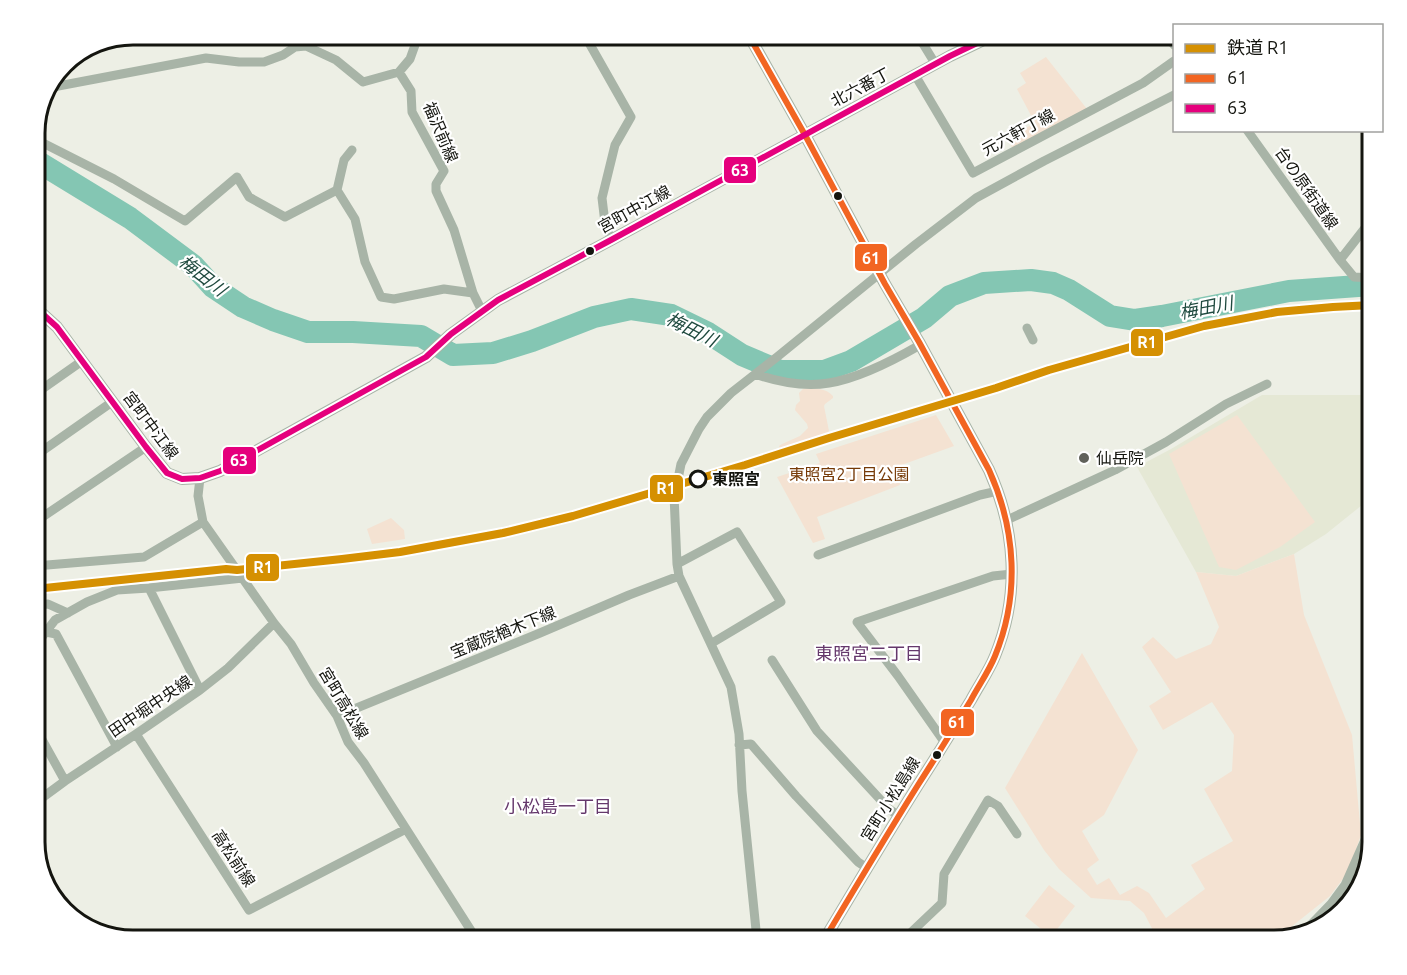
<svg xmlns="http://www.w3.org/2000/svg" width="1407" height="975" font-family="Ubuntu,'Noto Sans JP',sans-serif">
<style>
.built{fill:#e5e8d5}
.green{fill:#f4e2d2}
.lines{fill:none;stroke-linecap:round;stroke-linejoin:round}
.river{stroke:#84c6b3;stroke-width:22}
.minor{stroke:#a8b4a7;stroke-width:9}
.tertiary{stroke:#a8b4a7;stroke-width:12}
.bus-1-casing{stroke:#fff;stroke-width:10}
.bus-2-casing{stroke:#fff;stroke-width:10}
.bus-1{stroke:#f26522;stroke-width:6}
.bus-2{stroke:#e5007d;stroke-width:6}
.rail-1-casing{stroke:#fff;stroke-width:12}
.rail-1{stroke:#d59002;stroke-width:8}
.bus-dot{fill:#14150f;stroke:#fff;stroke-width:2}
.poi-dot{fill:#60615a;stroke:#fff;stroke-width:2}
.stop-dot{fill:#fff;stroke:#14150f;stroke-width:3}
.labels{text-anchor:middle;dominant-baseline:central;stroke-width:4.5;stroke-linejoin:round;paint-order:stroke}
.street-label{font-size:16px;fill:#14150f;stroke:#fff}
.poi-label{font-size:16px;fill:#14150f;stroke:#fff;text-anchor:start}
.park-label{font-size:16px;fill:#753906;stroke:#fff}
.stop-label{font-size:16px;font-weight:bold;fill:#14150f;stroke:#fff;text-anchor:start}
.water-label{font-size:18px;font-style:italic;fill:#204a3f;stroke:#fff}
.neighbourhood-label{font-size:18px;fill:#65386c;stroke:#fff}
.rim{fill:none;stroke:#14150f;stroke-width:3}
.line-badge{stroke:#fff;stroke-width:2}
.badge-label{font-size:16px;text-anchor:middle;font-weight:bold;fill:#fff}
</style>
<rect width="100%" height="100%" fill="#edefe5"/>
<!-- built -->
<path class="built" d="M1262,395H1372V497L1326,534L1294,554L1236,576L1196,572L1137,467L1171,449Z"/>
<!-- green -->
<path class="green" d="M1046,57L1087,109L1013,149L1007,138L1035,123L1017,89L1026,83L1020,73Z
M807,388C817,389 826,388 833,396V398L825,404L824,406L829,431L826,435C812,440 794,451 780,449L779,446L782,444L800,436L808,428L807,424L795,410L796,405L800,401L799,393L803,389Z
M936,415L954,446L896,467L900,485L817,517L825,539L813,543L777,477L820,463L816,454Z
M1237,415L1315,522L1280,547L1236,570L1219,567L1169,454Z
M391,518L404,530L405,539L372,544L367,529Z
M1294,554L1304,615L1352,735L1361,835L1348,872L1330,896L1281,935L1270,940H1158L1144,913L1130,901L1091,898L1059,869L1044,850L1005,788L1082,653L1138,750L1104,815L1082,831L1099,860L1087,869L1097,885L1109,878L1120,895L1137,886L1149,893L1166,918L1205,889L1191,865L1233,841L1204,789L1232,771L1234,735L1212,702L1163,730L1149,706L1171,692L1142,647L1153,637L1176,659L1211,644L1219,627L1196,572L1236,576Z
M1049,885L1075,906L1051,937L1025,916Z"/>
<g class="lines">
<!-- river -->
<path class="river" d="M35,160L130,218L193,265L213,287L243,307L273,320L308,332H353L421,336L453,355L493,353L532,341L594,317L631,309L671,315L708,333L742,355L780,371H824L851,361L924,318L950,296L984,283L1031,280L1053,283L1069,290L1110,316L1135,320L1162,316L1289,291L1372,285"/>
<!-- minor -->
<path class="minor" d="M419,34L410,59L399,72L411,91L412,112L444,171L436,184V191L454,230L473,293L482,311
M584,34L631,117L615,145L602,198L605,223L611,240
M917,34L936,65
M1165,34L1174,45
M915,75L973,173L1143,83L1174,61
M53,87L206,58L239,62H264L283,55L295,47L306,46L336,60L363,82L399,72
M1247,130L1340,260L1354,277L1372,278
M35,139L114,179L185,221L237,177L249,197L285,217L337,190
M352,150L344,160L337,190L355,219L365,262L381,297L394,299L444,289L473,293
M1340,260L1372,219
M35,327L47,318
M1027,328L1033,340
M755,374C778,382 805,387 829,383C860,378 894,360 920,345
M35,394L82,361
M35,456L112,402
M200,478L198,496L203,522L274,623L291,644L314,683L337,716L348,742L364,763L477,940
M678,479L681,464L699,429L707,417L731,393L777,357L916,244L976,198L1044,161L1174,95
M674,495L677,564L679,576L731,687L739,734L742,791L757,940
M1007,520L1115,470L1166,442L1226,404L1267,384
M35,522L146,447
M818,555L980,495L998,491
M677,564L737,532L781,602L712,643
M35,566L144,557L203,522
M149,588L200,690
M35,605L48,604L68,613
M35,633L46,632L56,634L117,747
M35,646L55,620L87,602L117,590L149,588L243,578
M772,660L817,731L889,809L899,816
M337,716L540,633L629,595L679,576
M35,727L65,781
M136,734L249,910L406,829
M945,743L898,676L857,622L993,576L1012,574
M739,745L751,744L796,796L858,862L867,868
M35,803L65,781L136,734L200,690L228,668L274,623
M1331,904L1345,885L1368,833L1372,826
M1303,933L1331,904L1337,914
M903,940L942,903L944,874L988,800L998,806L1017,834"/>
<!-- tertiary -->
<path class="tertiary" d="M748,34L805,135L885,284L919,342L989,470C1016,530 1020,595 995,656C989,671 979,685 971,700C954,728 936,757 918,785C886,836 855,888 824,940
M35,307L57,327L146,447L167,473L182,479L200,478L220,471L426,357L451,334L498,300L611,240L950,56L996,34"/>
<defs>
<path id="bus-1" d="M748,34L805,135L885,284L919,342L989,470C1016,530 1020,595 995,656C989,671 979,685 971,700C954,728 936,757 918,785C886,836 855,888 824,940"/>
<path id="bus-2" d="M35,307L57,327L146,447L167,473L182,479L200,478L220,471L426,357L451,334L498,300L611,240L950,56L996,34"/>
</defs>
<!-- bus-1 casing -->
<use href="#bus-1" class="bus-1-casing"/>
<!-- bus-2 casing -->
<use href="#bus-2" class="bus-2-casing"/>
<!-- bus-1 -->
<use href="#bus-1" class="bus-1"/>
<!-- bus-2 -->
<use href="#bus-2" class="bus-2"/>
<defs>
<path id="rail-1" d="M35,589L226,569L237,570L342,559L400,552L503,533L573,516L745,465L829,438L996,388L1049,370L1204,326L1277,312L1333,307L1372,305"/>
</defs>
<!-- rail-1 casing -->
<use href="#rail-1" class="rail-1-casing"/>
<!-- rail-1 -->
<use href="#rail-1" class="rail-1"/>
</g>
<!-- markers -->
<g class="bus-dot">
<circle cx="838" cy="196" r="5"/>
<circle cx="590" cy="251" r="5"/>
<circle cx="937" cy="755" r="5"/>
</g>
<circle class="poi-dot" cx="1084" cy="458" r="6"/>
<circle class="stop-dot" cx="698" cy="479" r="8"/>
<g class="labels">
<!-- street labels -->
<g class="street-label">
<text transform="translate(860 87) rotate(-28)">北六番丁</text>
<text transform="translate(441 132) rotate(67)">福沢前線</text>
<text transform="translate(1018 132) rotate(-28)">元六軒丁線</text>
<text transform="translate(1307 188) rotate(55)">台の原街道線</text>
<text transform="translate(634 209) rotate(-29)">宮町中江線</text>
<text transform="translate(151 425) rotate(53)">宮町中江線</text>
<text transform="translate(503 632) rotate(-22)">宝蔵院楢木下線</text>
<text transform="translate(344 703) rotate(59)">宮町高松線</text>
<text transform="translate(150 706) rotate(-34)">田中堀中央線</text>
<text transform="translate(890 799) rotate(-58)">宮町小松島線</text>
<text transform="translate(234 858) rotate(57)">高松前線</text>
</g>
<!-- poi labels -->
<g class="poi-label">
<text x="1096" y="458">仙岳院</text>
</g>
<!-- park labels -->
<g class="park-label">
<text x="849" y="474">東照宮2丁目公園</text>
</g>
<!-- stop labels -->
<g class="stop-label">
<text x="712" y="479">東照宮</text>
</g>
<!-- water labels -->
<g class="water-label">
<text transform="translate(203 275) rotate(38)">梅田川</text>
<text transform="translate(1206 307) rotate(-11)">梅田川</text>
<text transform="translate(692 329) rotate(27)">梅田川</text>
</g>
<!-- neighbourhood labels -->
<g class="neighbourhood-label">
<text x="869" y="653">東照宮二丁目</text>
<text x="558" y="806">小松島一丁目</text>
</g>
</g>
<!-- crop -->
<path d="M0 0H1407V975H0ZM133 45H1274A88 88 0 0 1 1362 133V842A88 88 0 0 1 1274 930H133A88 88 0 0 1 45 842V133A88 88 0 0 1 133 45Z" fill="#fff" fill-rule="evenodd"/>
<path class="rim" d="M133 45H1274A88 88 0 0 1 1362 133V842A88 88 0 0 1 1274 930H133A88 88 0 0 1 45 842V133A88 88 0 0 1 133 45Z"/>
<g class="line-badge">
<rect x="723" y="156" width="34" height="28" rx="6" fill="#e5007d"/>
<rect x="854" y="243" width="34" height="29" rx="6" fill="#f26522"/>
<rect x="1130" y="328" width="34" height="29" rx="6" fill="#d59002"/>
<rect x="222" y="446" width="35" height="29" rx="6" fill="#e5007d"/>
<rect x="649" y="474" width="35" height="29" rx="6" fill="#d59002"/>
<rect x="245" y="553" width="35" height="29" rx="6" fill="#d59002"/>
<rect x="940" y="708" width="35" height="29" rx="6" fill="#f26522"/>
</g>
<g class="badge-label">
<text x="740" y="176">63</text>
<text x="871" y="264">61</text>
<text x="1147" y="348">R1</text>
<text x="239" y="466">63</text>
<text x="666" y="494">R1</text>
<text x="263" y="573">R1</text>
<text x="957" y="728">61</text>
</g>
<!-- legend -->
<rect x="1173" y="24" width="210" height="108" fill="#ffffff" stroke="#a1a19f" stroke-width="1.5"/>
<rect x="1185" y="44" width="30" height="9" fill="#d59002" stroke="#a1a19f" stroke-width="1.5"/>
<text x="1227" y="54" font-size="18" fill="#14150f">鉄道 R1</text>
<rect x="1185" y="74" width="30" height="9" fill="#f26522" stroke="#a1a19f" stroke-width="1.5"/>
<text x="1227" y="84" font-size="18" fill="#14150f">61</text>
<rect x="1185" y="104" width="30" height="9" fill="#e5007d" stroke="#a1a19f" stroke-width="1.5"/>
<text x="1227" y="114" font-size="18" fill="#14150f">63</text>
</svg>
